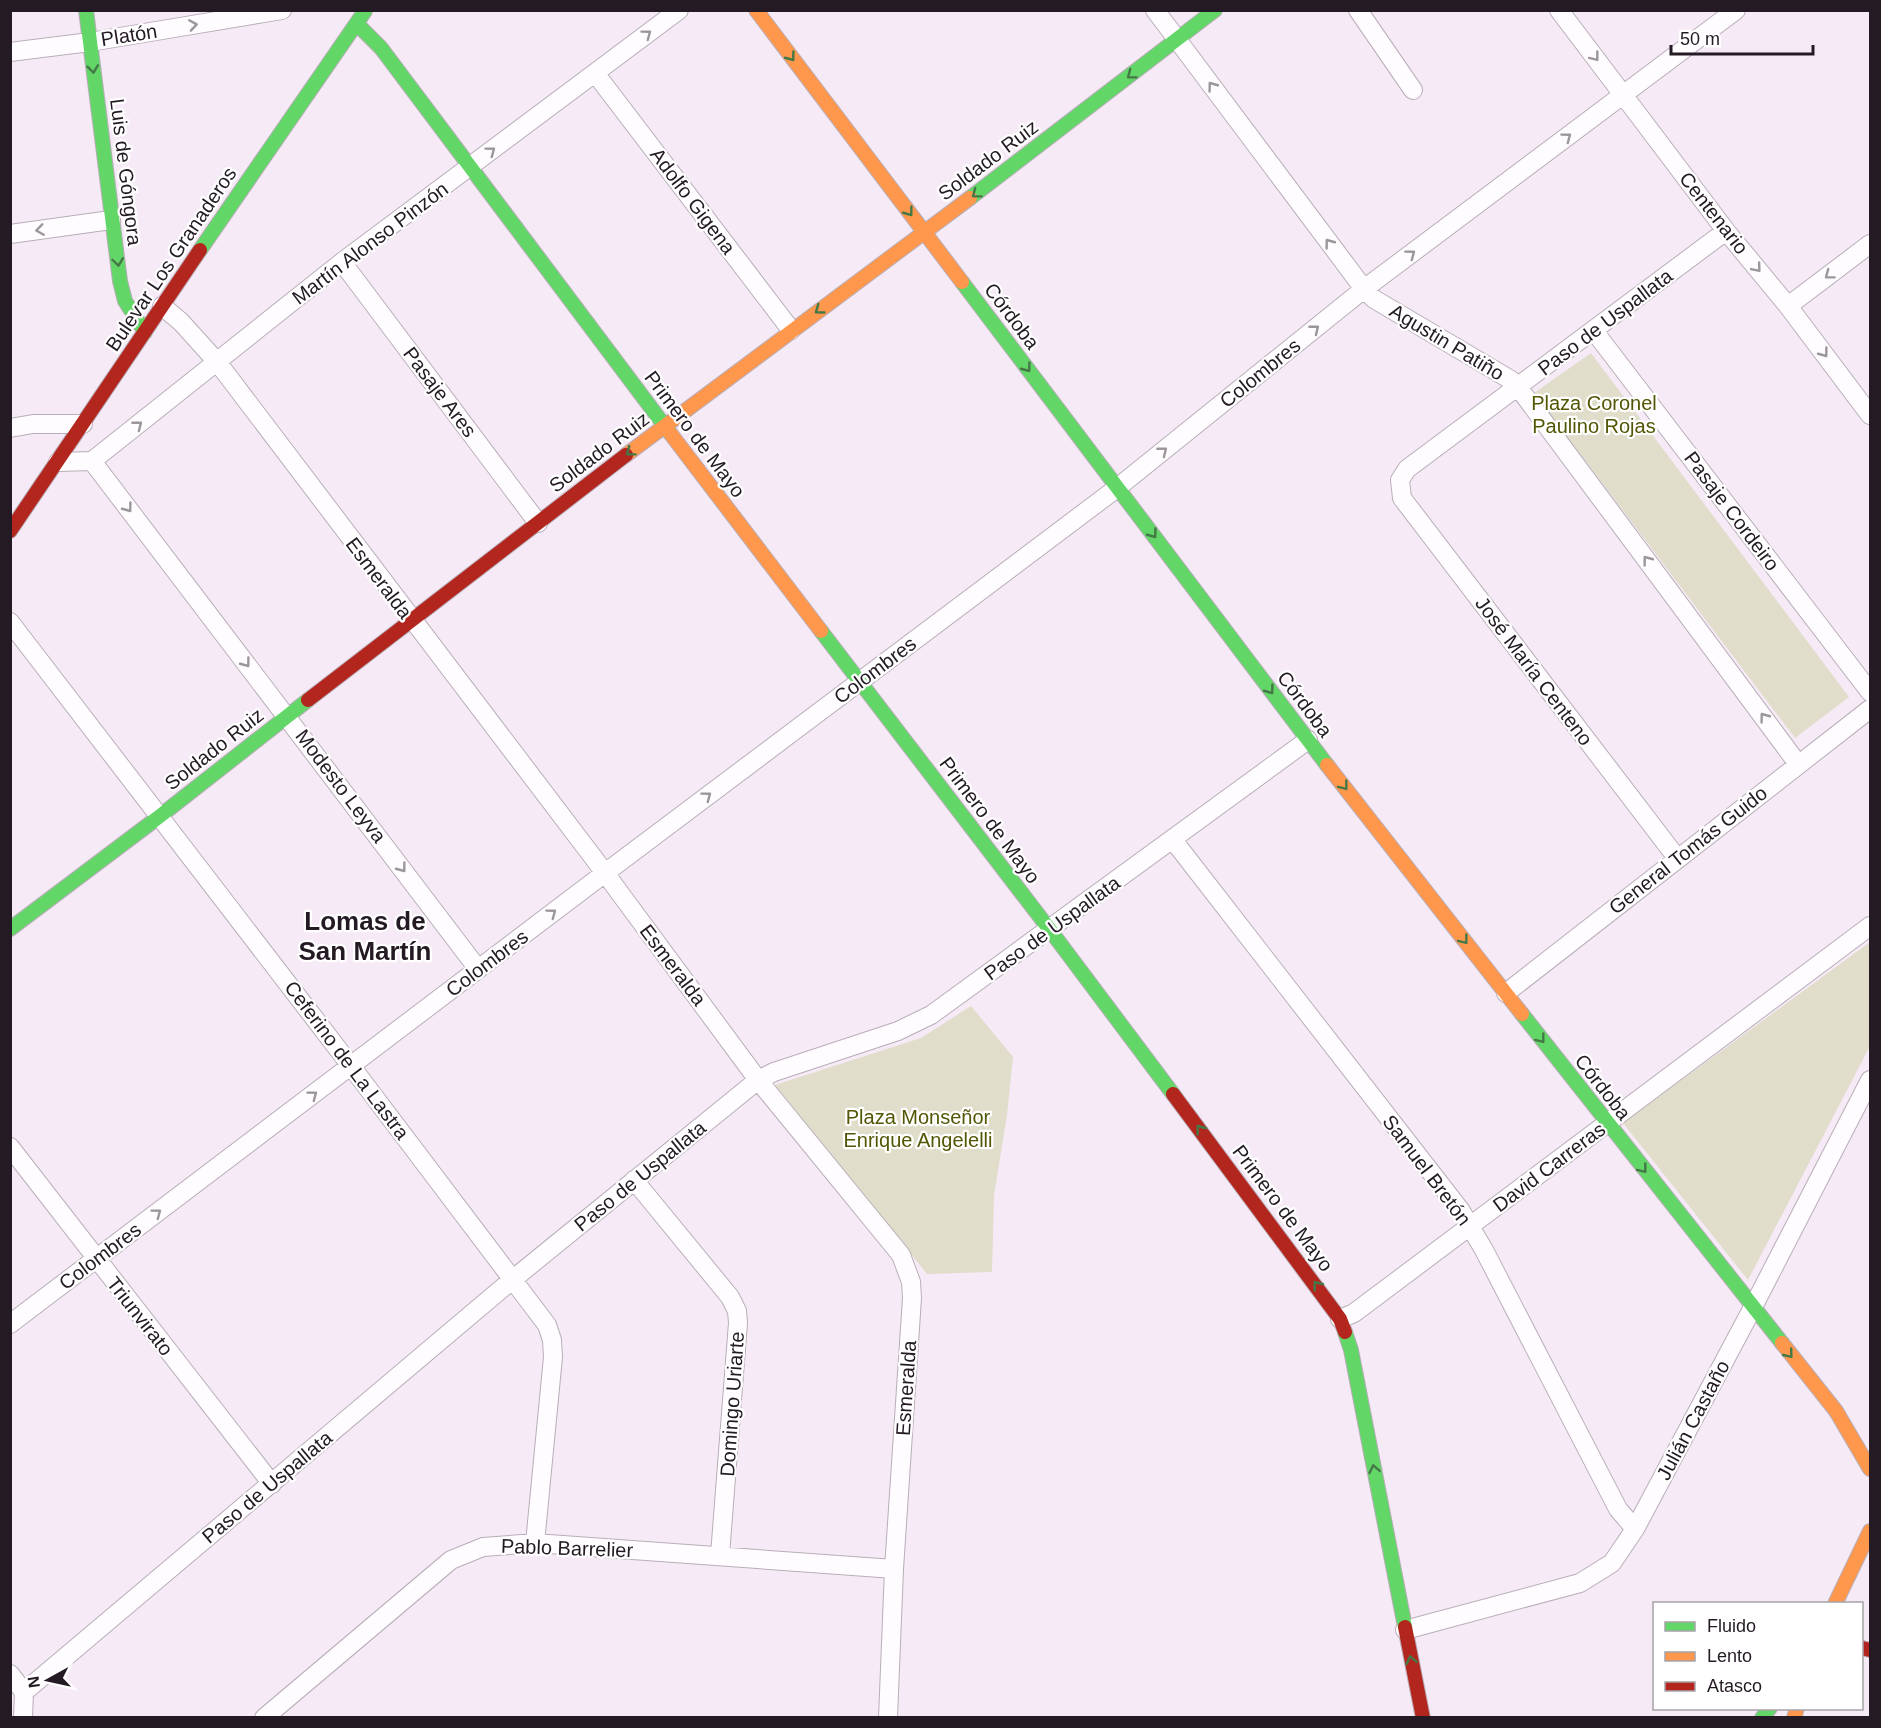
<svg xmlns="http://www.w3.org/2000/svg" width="1881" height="1728" font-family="Helvetica,sans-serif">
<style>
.green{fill:#e0ddcb}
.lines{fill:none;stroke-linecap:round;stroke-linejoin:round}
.street-casing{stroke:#b8aeb8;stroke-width:20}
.fast-casing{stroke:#b8aeb8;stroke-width:16}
.slow-casing{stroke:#b8aeb8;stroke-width:16}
.jam-casing{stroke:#b8aeb8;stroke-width:16}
.street{stroke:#fefcfe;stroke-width:18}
.fast{stroke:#63d668;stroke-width:14}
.slow{stroke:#ff974d;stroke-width:14}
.jam{stroke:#b3261e;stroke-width:14}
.oneway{stroke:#9c969c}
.oneway2{stroke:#447846}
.labels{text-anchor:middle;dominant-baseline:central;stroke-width:4.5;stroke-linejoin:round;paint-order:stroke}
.street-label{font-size:20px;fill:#241a24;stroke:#fff}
.park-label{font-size:20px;fill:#535605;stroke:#fff}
.district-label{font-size:26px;font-weight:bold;fill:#241a24;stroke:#fff}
</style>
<rect width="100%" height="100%" fill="#f6eaf6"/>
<!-- green -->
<path class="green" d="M1591,353L1849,697L1795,738L1534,393Z
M1870,942V1046L1748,1280L1623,1123Z
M971,1006L1013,1057L1007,1115L994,1195L992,1272L927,1274L775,1085L921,1038Z"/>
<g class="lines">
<defs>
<path id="street" d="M1155,10L1364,289L1374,299L1511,380L1518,387L1798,764
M1358,10L1413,90
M1559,10L1726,231L1788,306L1870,415
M10,52L90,42L282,10
M595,73L791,330
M10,234L111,220
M342,262L538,523
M162,306L181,322L218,363L605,873L758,1080L901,1255L911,1282L912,1298L894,1569L888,1718
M1788,306L1870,244
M1594,331L1870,692
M10,428L33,424H83
M92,461L478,969
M58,462L92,461L342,262L679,10
M10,622L351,1066L547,1325L552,1340L553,1357L535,1543
M1173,840L1461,1211L1484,1250L1618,1509L1635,1529
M1677,858L1402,498L1400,480L1407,469L1726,231
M1506,993L1870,709
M10,1147L272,1484
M634,1180L730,1297L737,1311L738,1323L720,1555
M1340,1319L1354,1313L1870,926
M10,1324L605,873L1117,488L1364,289L1736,10
M1405,1630L1580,1583L1612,1563L1635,1529L1752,1309L1870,1080
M10,1674L24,1692L23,1718
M24,1692L512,1280L758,1080L774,1072L898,1031L931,1015L1308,740
M264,1718L451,1560L483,1547L535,1543L894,1569"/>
<path id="fast" d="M86,10L120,281L125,301L145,332
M357,24L381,48L670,433
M970,198L1215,10
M200,250L365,11
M962,282L1327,765
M821,631L1050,930L1173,1094
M10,929L160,816L308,700
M1522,1014L1782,1343
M1345,1332L1351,1350L1405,1627
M1762,1718L1770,1708"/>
<path id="slow" d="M756,10L962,282
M670,433L821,631
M626,455L970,198
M1327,765L1522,1014
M1782,1343L1836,1411L1870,1469
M1835,1604L1870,1531
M1794,1718L1797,1708"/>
<path id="jam" d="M10,531L200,250
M308,700L626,455
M1173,1094L1340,1319L1345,1332
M1405,1627L1423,1718
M1862,1648L1870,1650"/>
</defs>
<!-- street casing -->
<use href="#street" class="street-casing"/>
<!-- fast casing -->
<use href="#fast" class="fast-casing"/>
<!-- slow casing -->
<use href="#slow" class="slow-casing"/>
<!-- jam casing -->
<use href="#jam" class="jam-casing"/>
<!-- street -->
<use href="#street" class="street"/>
<!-- fast -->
<use href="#fast" class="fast"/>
<!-- slow -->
<use href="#slow" class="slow"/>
<!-- jam -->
<use href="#jam" class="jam"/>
</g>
<!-- one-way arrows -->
<defs><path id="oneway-chevron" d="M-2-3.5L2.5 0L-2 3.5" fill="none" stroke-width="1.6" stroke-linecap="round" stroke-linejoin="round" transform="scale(1.5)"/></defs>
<g class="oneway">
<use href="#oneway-chevron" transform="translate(193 25) rotate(-9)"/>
<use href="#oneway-chevron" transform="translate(647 34) rotate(-37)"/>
<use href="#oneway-chevron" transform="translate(1595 57) rotate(52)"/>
<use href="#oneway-chevron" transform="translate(1212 86) rotate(-127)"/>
<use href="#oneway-chevron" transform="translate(1567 137) rotate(-37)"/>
<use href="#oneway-chevron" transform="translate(491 151) rotate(-37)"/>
<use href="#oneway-chevron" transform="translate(40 230) rotate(172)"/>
<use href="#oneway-chevron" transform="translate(1329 243) rotate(-127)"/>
<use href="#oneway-chevron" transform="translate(1411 254) rotate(-37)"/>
<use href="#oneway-chevron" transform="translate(1757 268) rotate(50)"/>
<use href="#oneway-chevron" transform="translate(1829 275) rotate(143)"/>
<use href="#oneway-chevron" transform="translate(1315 329) rotate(-39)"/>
<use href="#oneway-chevron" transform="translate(1824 353) rotate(53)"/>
<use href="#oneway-chevron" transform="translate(138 425) rotate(-38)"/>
<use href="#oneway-chevron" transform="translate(1163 451) rotate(-39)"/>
<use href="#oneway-chevron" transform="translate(128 508) rotate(53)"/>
<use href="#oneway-chevron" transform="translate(1647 560) rotate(-127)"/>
<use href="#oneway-chevron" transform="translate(246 663) rotate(53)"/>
<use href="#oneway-chevron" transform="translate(1764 717) rotate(-127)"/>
<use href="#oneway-chevron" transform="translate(707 796) rotate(-37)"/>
<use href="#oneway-chevron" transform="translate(402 868) rotate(53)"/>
<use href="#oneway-chevron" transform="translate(552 913) rotate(-37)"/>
<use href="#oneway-chevron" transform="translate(313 1095) rotate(-37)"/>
<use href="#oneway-chevron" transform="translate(157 1213) rotate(-37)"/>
</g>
<g class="oneway2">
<use href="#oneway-chevron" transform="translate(791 57) rotate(53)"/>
<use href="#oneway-chevron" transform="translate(93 69) rotate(83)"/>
<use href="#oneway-chevron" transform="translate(1131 75) rotate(143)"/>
<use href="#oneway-chevron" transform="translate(976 194) rotate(143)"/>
<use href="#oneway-chevron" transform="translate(909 212) rotate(53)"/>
<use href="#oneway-chevron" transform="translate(118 262) rotate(82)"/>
<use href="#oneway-chevron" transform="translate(819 310) rotate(144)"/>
<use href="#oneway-chevron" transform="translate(1027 368) rotate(53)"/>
<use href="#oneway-chevron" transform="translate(630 452) rotate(143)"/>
<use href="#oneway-chevron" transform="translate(1153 534) rotate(53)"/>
<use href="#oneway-chevron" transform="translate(1270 690) rotate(53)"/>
<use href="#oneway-chevron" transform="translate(1344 786) rotate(52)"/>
<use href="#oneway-chevron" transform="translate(1464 940) rotate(52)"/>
<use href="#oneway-chevron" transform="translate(1541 1039) rotate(52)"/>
<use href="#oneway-chevron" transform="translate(1200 1129) rotate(-127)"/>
<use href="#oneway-chevron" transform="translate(1643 1169) rotate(52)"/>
<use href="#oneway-chevron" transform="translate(1317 1285) rotate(-127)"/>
<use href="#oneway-chevron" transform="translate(1789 1354) rotate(51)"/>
<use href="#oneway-chevron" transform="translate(1374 1469) rotate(-101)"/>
<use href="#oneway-chevron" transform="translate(1411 1660) rotate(-102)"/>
</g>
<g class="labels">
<!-- street labels -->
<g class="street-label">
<text transform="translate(129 35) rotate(-9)">Platón</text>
<text transform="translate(988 160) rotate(-37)">Soldado Ruiz</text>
<text transform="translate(126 172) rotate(83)">Luis de Góngora</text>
<text transform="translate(693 201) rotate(53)">Adolfo Gigena</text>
<text transform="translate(1714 213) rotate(52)">Centenario</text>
<text transform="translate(370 243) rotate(-37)">Martín Alonso Pinzón</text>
<text transform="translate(171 259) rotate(-56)">Bulevar Los Granaderos</text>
<text transform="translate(1012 316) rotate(53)">Córdoba</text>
<text transform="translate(1605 322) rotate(-37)">Paso de Uspallata</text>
<text transform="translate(1447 342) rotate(31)">Agustin Patiño</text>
<text transform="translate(1260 373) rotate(-39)">Colombres</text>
<text transform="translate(440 392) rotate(53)">Pasaje Ares</text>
<text transform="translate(695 434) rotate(53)">Primero de Mayo</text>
<text transform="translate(599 452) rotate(-37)">Soldado Ruiz</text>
<text transform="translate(1732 511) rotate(53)">Pasaje Cordeiro</text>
<text transform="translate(379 578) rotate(53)">Esmeralda</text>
<text transform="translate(875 670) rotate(-37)">Colombres</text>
<text transform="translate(1534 671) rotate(53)">José María Centeno</text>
<text transform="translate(1305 704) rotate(53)">Córdoba</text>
<text transform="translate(214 749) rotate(-38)">Soldado Ruiz</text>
<text transform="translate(341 786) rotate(53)">Modesto Leyva</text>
<text transform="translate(990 820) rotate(53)">Primero de Mayo</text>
<text transform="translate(1688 850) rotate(-38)">General Tomás Guido</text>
<text transform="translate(1052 928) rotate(-36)">Paso de Uspallata</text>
<text transform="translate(487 963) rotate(-37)">Colombres</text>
<text transform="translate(673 965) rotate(53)">Esmeralda</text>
<text transform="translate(347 1060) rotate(53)">Ceferino de La Lastra</text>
<text transform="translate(1603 1087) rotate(52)">Córdoba</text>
<text transform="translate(1549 1167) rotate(-37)">David Carreras</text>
<text transform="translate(1427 1170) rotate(53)">Samuel Bretón</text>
<text transform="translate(640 1176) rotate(-39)">Paso de Uspallata</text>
<text transform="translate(1283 1208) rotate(53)">Primero de Mayo</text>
<text transform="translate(100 1256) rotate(-37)">Colombres</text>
<text transform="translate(140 1316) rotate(52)">Triunvirato</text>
<text transform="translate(906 1388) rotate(-86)">Esmeralda</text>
<text transform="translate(732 1404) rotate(-86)">Domingo Uriarte</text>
<text transform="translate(1693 1420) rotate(-62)">Julián Castaño</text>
<text transform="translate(267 1487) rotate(-40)">Paso de Uspallata</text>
<text transform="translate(567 1548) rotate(2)">Pablo Barrelier</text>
</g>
<!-- park labels -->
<g class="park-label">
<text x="1594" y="403">Plaza Coronel<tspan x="1594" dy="23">Paulino Rojas</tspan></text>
<text x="918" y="1117">Plaza Monseñor<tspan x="918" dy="23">Enrique Angelelli</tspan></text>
</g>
<!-- district labels -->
<g class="district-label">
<text x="365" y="921">Lomas de<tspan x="365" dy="30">San Martín</tspan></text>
</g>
</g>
<!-- border -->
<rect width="1881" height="1728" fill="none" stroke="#241a24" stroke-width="24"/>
<!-- legend -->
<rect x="1653" y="1602" width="210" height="108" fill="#ffffff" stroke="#a7a3a7" stroke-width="1.5"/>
<rect x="1665" y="1622" width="30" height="9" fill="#63d668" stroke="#a7a3a7" stroke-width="1.5"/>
<text x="1707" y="1632" font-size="18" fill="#241a24">Fluido</text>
<rect x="1665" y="1652" width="30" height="9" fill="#ff974d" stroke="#a7a3a7" stroke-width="1.5"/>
<text x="1707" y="1662" font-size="18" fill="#241a24">Lento</text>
<rect x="1665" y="1682" width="30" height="9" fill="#b3261e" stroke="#a7a3a7" stroke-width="1.5"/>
<text x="1707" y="1692" font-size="18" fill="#241a24">Atasco</text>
<!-- north arrow -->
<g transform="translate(48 1680) rotate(262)" stroke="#ffffff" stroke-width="4.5" paint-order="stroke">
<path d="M0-4.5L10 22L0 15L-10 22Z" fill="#241a24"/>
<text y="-9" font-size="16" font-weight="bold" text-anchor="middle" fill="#241a24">N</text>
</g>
<!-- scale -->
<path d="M1671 45v9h142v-9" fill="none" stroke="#241a24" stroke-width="3"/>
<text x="1680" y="45" font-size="18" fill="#241a24" stroke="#ffffff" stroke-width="4.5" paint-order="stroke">50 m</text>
</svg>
